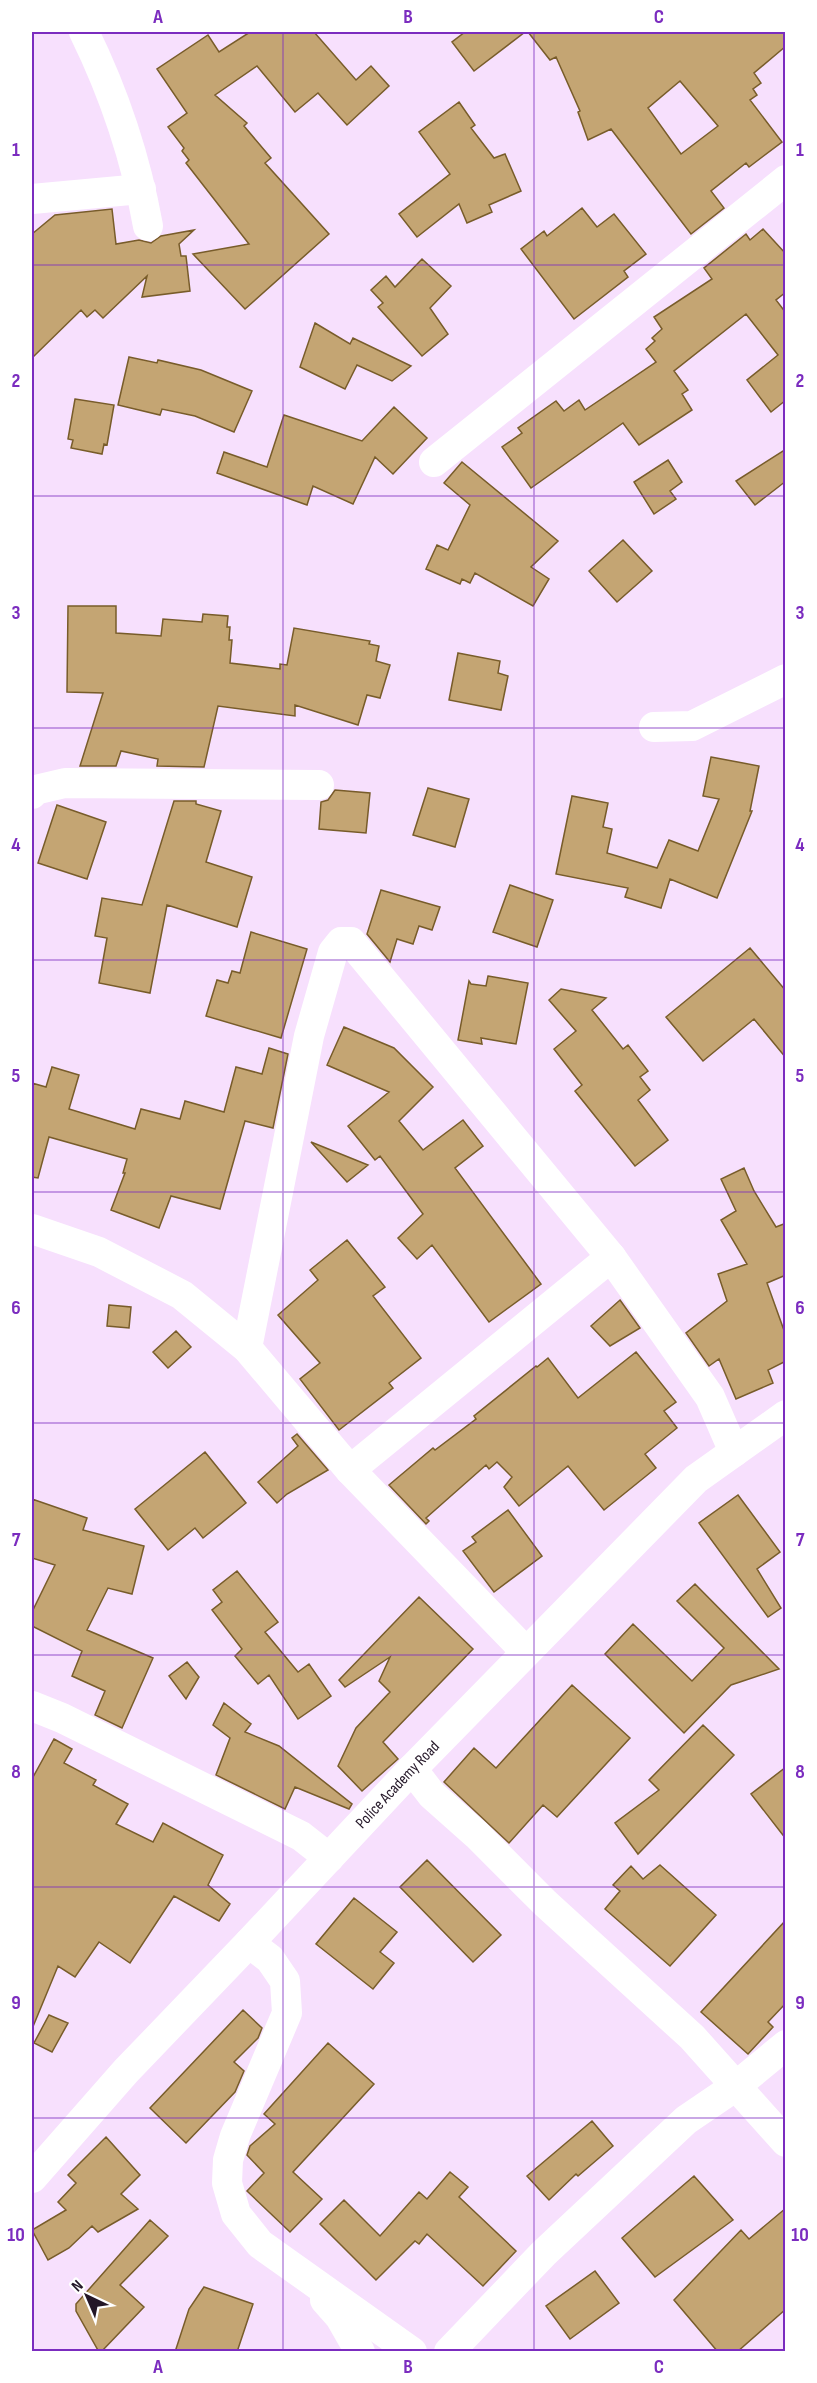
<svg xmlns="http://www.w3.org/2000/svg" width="817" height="2383" font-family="'Sofia Sans Condensed',sans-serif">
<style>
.building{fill:#c4a573;stroke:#785c2a;stroke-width:1.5;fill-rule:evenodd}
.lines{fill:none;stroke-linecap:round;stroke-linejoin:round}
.minor{stroke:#fff;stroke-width:30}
.grid{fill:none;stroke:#7b2cbf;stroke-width:1.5;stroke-opacity:0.55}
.labels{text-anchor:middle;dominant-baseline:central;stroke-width:5;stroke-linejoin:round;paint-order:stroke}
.street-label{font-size:16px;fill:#231627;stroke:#fff}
.neatline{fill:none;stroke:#7b2cbf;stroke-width:2}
.grid-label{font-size:20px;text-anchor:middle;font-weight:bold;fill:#7b2cbf}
</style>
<rect width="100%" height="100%" fill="#f7e0fd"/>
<!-- building -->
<path class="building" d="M250,32H314L356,80L371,66L389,86L347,125L318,93L295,112L257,66L215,95L247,123L244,126L271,158L265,163L329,234L245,309L193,254L249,244L186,163L189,160L182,151L184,148L168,127L187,113L157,69L208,35L219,52Z
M465,32H525L474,71L452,42Z
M528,32H786V46L754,73L761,83L753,89L757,95L750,100L782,142L749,167L746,163L711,191L724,208L691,234L611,129L588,140L578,112L580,111L556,57L550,60ZM680,81L718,126L681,154L648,108Z
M459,102L475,125L471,128L494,158L505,154L521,191L489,205L492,212L467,223L459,204L417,237L399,214L450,174L419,132Z
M582,208L597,227L614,214L646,254L624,271L628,277L574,319L521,249L544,231L547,236Z
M112,209L116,244L139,240L151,243L161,236L194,230L179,244L181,256H186L190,291L142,297L147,276L103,318L95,310L87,317L81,310L32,358V234L55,215Z
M763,229L786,254V292L776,300L786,313V400L771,412L747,380L778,355L746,314L674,371L688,390L682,394L692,410L639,445L623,423L531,488L502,447L522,433L518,428L556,401L564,411L579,400L585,410L656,362L646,349L655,341L652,338L662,329L654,317L712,279L704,268L746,234L750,240Z
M422,259L451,286L430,308L448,334L422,356L378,307L383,303L371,290L386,276L395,287Z
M315,323L350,344L353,338L411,366L392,381L357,365L345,389L300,367Z
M129,357L157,363L158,360L201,370L252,391L234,432L195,416L162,409L160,415L118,405Z
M75,399L114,405L107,445L104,444L102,454L71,448L73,440L68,439Z
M394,407L427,438L393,474L375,457L353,504L313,486L307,505L217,473L224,452L267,467L284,415L362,441Z
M786,449V481L755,505L736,481Z
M668,460L682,482L670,491L676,499L654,514L634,482Z
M462,462L558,541L531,567L549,579L533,606L475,573L470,583L462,579L460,584L426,569L437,545L448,550L470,505L444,483Z
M623,540L652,571L617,602L589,571Z
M68,606H116V633L161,636L163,619L202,622L203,614L228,616L227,627H230L229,640H232L230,663L280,669V664L287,665L294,628L370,641L369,644L379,646L376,661L390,665L380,698L367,695L358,725L295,705V716L218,706L204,767L157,766L158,759L121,751L116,766H80L103,693L67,692Z
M458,653L500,661L498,673L508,676L501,710L449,700Z
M711,757L759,766L750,811H752L717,898L670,879L661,908L625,897L628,888L556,874L572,796L608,803L603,827L612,829L607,853L657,868L669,840L698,851L719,799L703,796Z
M428,788L469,799L455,847L413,835Z
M335,790L370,793L366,833L319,829L321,802L328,800Z
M174,801H196V804L221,811L206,862L252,877L237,927L167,905L150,993L99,983L107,938L95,936L102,898L142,905Z
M57,805L106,822L87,879L38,863Z
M510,885L553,900L537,947L493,932Z
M381,890L440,907L432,930L419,926L413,944L397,939L390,962L367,934Z
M251,932L307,949L281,1038L206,1016L217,980L228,983L232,971L240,973Z
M750,948L786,991V1058L754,1019L703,1061L666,1017Z
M488,976L528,983L516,1044L481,1038L482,1044L458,1040L469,981L471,984L486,986Z
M561,989L606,998L592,1010L623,1049L628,1045L648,1071L640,1077L650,1090L638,1100L668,1140L635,1166L575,1091L582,1085L554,1049L576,1031L549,1000Z
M344,1027L394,1048L433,1087L399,1121L423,1150L463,1120L483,1146L455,1168L541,1284L489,1322L432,1245L417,1259L398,1238L423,1214L380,1156L375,1160L348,1126L389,1092L327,1065Z
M269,1048L288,1054L273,1128L245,1121L220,1209L171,1196L159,1228L111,1210L125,1173H123L127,1159L49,1137L38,1178L32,1177V1083L46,1087L52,1067L79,1075L69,1109L135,1129L141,1109L180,1119L185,1101L224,1112L236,1067L262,1074Z
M311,1142L368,1165L347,1182Z
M744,1168L754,1191L776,1227L786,1223V1275L767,1283L786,1336V1361L768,1370L773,1383L736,1399L719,1359L709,1366L686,1333L727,1301L718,1274L747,1264L721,1220L736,1211L721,1179Z
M347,1240L385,1287L373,1296L421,1358L389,1383L393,1388L339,1430L300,1379L320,1363L278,1315L318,1280L310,1270Z
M620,1300L640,1328L610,1346L591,1326Z
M109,1305L131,1307L129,1328L107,1326Z
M176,1331L191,1347L168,1368L153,1352Z
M636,1352L676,1402L664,1411L677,1428L645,1454L656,1468L604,1510L568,1466L519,1506L504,1487L512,1477L497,1462L489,1469L486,1465L426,1518L429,1521L426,1524L389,1485L433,1448L435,1450L476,1419L474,1416L536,1366L537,1367L548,1358L578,1398Z
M297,1434L328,1470L287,1494L277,1503L258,1482L298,1446L292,1438Z
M205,1452L246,1503L203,1538L195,1528L168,1550L135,1509Z
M738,1495L780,1552L757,1569L781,1608L768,1617L699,1523Z
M32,1499L87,1518L83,1530L144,1546L132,1594L108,1588L87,1630L153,1658L122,1728L95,1715L105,1691L72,1676L82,1651L32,1626V1612L55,1565L32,1558Z
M508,1510L542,1556L494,1592L463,1551L476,1542L472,1537Z
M237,1571L278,1622L265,1632L298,1672L309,1664L331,1696L298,1719L269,1675L258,1684L235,1656L242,1649L212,1610L222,1602L213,1590Z
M695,1584L779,1669L731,1685L684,1733L605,1654L633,1624L692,1681L724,1648L677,1601Z
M419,1597L473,1649L383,1742L398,1759L362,1791L338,1766L356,1728L390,1692L379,1681L390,1657L345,1687L339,1680Z
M187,1662L199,1677L186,1699L169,1676Z
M572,1685L630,1738L557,1817L543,1805L509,1843L444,1782L474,1748L496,1768Z
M224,1703L251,1724L245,1732L279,1746L352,1804L349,1809L295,1787L285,1809L216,1775L230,1738L213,1725Z
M703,1725L734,1755L638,1854L615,1823L659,1790L649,1780Z
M54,1739L72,1749L64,1763L96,1780L93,1785L128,1804L116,1824L153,1842L163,1823L223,1855L208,1885L230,1904L219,1921L174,1896L130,1963L99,1942L75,1977L58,1966L32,2029V1779Z
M786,1767V1839L751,1794Z
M427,1860L501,1935L473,1962L400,1887Z
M660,1865L716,1915L670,1966L605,1909L620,1891L613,1885L631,1866L643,1879Z
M354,1898L397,1932L380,1952L394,1963L373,1989L316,1944Z
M786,1920V2003L768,2022L773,2027L748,2054L701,2012Z
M243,2010L262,2028L258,2038L234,2062L244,2071L235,2092L186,2143L150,2108Z
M49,2015L68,2023L52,2052L34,2043Z
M328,2043L374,2084L293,2172L322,2199L290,2232L247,2191L264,2173L247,2155L250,2146L275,2124L264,2114Z
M592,2121L613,2146L578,2176L576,2174L549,2200L527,2176Z
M106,2137L140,2175L121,2194L138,2209L98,2232L92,2226L69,2248L48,2260L32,2230L66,2210L58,2202L76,2183L68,2175Z
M450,2172L468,2187L459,2197L516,2251L483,2286L427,2234L419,2244L415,2241L376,2280L320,2224L344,2200L380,2236L419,2192L427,2199Z
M694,2176L733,2220L655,2277L622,2238Z
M786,2208V2309L737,2352H718L674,2300L741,2230L749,2239Z
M150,2220L168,2236L120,2285L144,2307L101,2352H99L76,2311V2304Z
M595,2271L619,2303L570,2339L546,2306Z
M204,2287L253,2304L237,2352H175L189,2309Z"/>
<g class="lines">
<!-- minor -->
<g class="minor">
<path d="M84,32C114,93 136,159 148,226"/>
<path d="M32,199L141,189"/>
<path d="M434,462L786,180"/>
<path d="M654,727L692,726L786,679"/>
<path d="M32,794L35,790L65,783L319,785"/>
<path d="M32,1229L99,1252L182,1295L247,1348L350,1470L526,1652"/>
<path d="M247,1348L309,1036L333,952L341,942H351L611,1257L710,1397L734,1452"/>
<path d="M350,1470L611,1257"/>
<path d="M32,1706L62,1718L301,1836L329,1858"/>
<path d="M412,1769L432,1795L477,1835L545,1903L692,2037L786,2142"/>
<path d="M249,1943L270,1959L285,1981L287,2013L235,2136L228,2160L227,2183L236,2214L260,2244L412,2352"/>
<path id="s1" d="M32,2178L126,2071L249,1943L412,1769L696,1479L786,1415"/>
<path d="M325,2300L340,2317L360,2352"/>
<path d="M449,2352L544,2253L686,2120L736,2086L786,2045"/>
</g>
</g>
<!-- grid -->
<path class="grid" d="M283,32V2352M534,32V2352M32,265H786M32,496H786M32,728H786M32,960H786M32,1192H786M32,1423H786M32,1655H786M32,1887H786M32,2118H786"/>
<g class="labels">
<!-- street labels -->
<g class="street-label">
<text stroke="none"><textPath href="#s1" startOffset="537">Police Academy Road</textPath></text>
</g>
</g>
<!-- border -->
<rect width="817" height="2383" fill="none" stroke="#ffffff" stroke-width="66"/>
<!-- north arrow -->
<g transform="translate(87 2296) rotate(316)" stroke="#ffffff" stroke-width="4.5" paint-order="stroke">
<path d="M0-4.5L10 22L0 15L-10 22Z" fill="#231627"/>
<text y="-9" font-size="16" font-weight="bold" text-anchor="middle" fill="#231627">N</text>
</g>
<rect x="33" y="33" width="751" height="2317" class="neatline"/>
<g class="grid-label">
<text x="158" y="23">A</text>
<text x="408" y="23">B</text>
<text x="659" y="23">C</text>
<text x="16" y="156">1</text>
<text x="800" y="156">1</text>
<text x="16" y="387">2</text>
<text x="800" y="387">2</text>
<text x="16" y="619">3</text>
<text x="800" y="619">3</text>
<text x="16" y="851">4</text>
<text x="800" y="851">4</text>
<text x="16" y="1082">5</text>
<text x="800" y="1082">5</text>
<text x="16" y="1314">6</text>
<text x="800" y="1314">6</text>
<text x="16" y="1546">7</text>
<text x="800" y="1546">7</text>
<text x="16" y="1778">8</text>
<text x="800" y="1778">8</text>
<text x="16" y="2009">9</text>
<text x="800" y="2009">9</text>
<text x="16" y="2241">10</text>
<text x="800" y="2241">10</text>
<text x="158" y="2373">A</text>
<text x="408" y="2373">B</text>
<text x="659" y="2373">C</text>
</g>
</svg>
